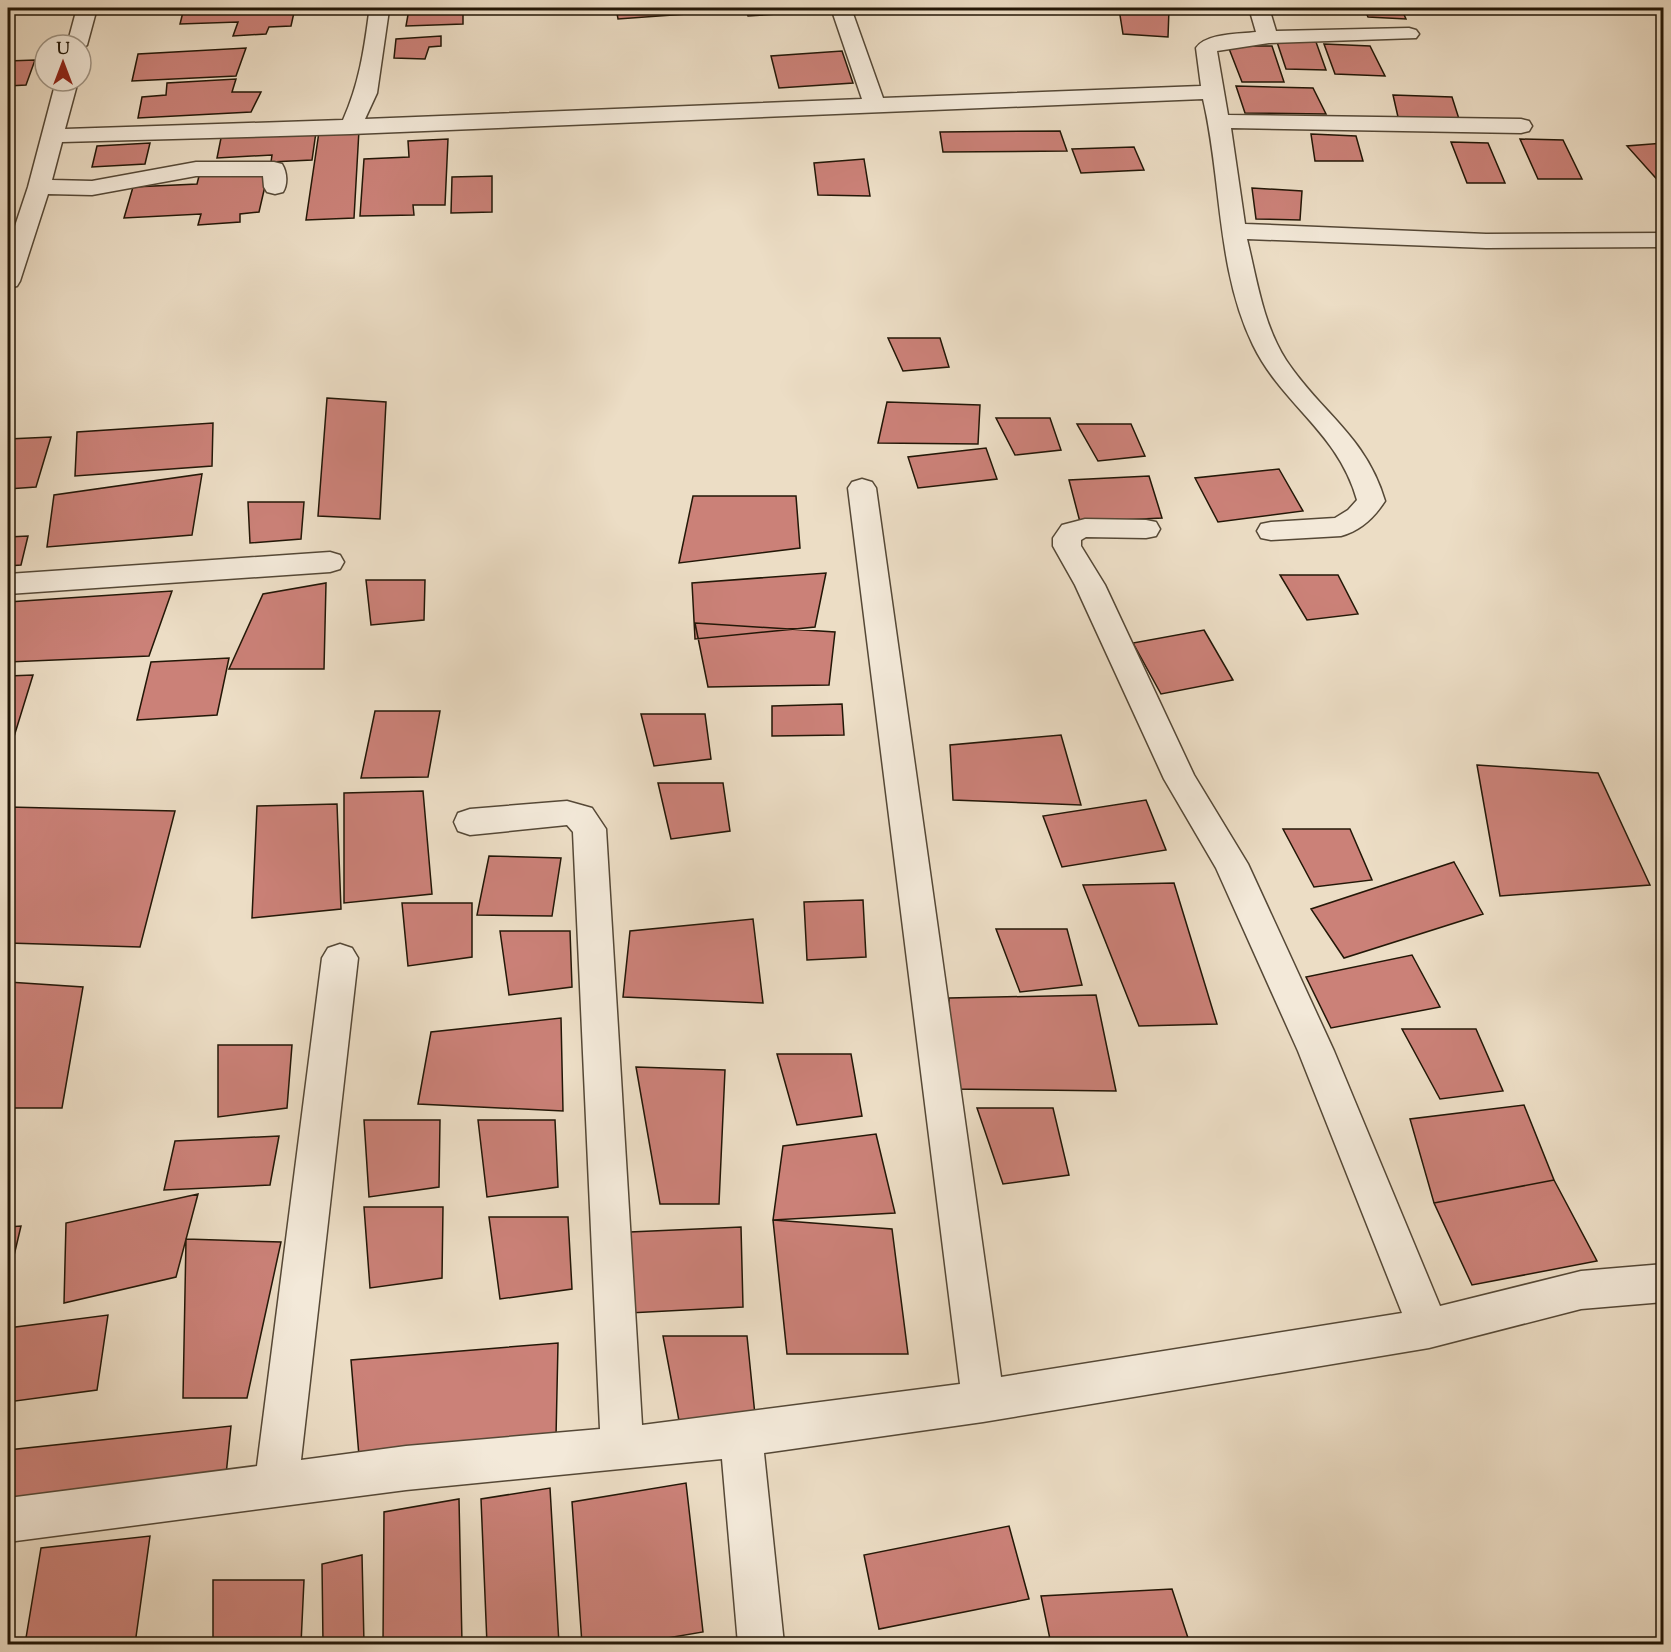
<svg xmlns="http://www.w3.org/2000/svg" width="1671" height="1652" font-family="'Sorts Mill Goudy',serif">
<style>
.building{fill:#cb8178;stroke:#231707;stroke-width:1.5}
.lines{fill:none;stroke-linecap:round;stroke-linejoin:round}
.street-casing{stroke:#554836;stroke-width:3}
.street{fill:#f3e9d9;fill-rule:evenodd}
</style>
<rect width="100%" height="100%" fill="#ecddc5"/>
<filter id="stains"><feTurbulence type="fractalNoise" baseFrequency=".00333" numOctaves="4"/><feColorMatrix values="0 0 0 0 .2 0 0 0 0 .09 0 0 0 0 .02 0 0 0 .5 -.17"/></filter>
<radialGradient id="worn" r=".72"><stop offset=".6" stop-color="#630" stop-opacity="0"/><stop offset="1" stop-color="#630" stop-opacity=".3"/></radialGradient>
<!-- building -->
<path class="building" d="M184,8H270L269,9L295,8L291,26L269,27L266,34L233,36L238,22L180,24Z
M463,8V24L406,26L409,9Z
M502,8H584L501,13Z
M616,8H684L686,14L618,19Z
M745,8H821L822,11L748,16Z
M1364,8H1401L1406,19L1368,17Z
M1119,9H1169L1168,37L1123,34Z
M441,36V46L429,47L425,59L394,58L396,39Z
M1277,42H1316L1326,70L1286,69Z
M1324,44L1370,46L1385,76L1335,74Z
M1228,46H1272L1284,82H1242Z
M246,48L236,76L132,81L138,54Z
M842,51L853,83L779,88L771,56Z
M35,60L26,85L8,86V61Z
M236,79L232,92H261L251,112L138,118L142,97L166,95L167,83Z
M1236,86L1313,88L1326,114L1245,113Z
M1393,95L1452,97L1459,119L1398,117Z
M359,130L354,218L306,220L319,132Z
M1060,131L1067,151L943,152L940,132Z
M316,132L312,160L271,162L272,155L217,158L221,138Z
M1311,134L1356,136L1363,161H1315Z
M448,139L445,205H413L414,215L360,216L364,159L409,157L408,141Z
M1520,139L1563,140L1582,179H1538Z
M1451,142L1488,143L1505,183H1467Z
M150,143L145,164L92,167L97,146Z
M1664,143V185H1662L1627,146Z
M1134,147L1144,170L1081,173L1072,149Z
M864,159L870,196L818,195L814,163Z
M268,173L259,212L240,214V222L198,225L201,214L124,218L133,187L197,184L199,176Z
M492,176V212L451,213L452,177Z
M1252,188L1302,191L1300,220L1256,219Z
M888,338H940L949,367L903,371Z
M327,398L386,402L380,519L318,516Z
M887,402L980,405L978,444L878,443Z
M996,418H1050L1061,450L1015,455Z
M213,423L212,466L75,476L77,432Z
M1077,424H1131L1145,456L1098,461Z
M51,437L36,487L8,489V439Z
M986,448L997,479L918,488L908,457Z
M1279,469L1303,511L1218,522L1195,478Z
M202,474L192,535L47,547L54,495Z
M1149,476L1162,518L1080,522L1069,480Z
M693,496H796L800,548L679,563Z
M248,502H304L301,539L250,543Z
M28,536L21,565L8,566V537Z
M826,573L815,627L695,639L692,583Z
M1280,575H1338L1358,614L1307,620Z
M366,580H425L424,620L371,625Z
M326,583L324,669H229L263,594Z
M172,591L149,656L8,662V602Z
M695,623L835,632L829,685L708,687Z
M1204,630L1233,680L1161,694L1133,643Z
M229,658L217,715L137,720L151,662Z
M33,675L8,756V676Z
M842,704L844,735L772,736V706Z
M375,711H440L428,777L361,778Z
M641,714H705L711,759L654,766Z
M1061,735L1081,805L953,800L950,745Z
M1477,765L1598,773L1650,885L1500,896Z
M658,783H723L730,831L671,839Z
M423,791L432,894L344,903V793Z
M1146,800L1166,850L1062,867L1043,816Z
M337,804L341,909L252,918L257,806Z
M8,807L175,811L140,947L8,943Z
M1283,829H1350L1372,880L1314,887Z
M489,856L561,858L552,916L477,915Z
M1454,862L1483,914L1344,958L1311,909Z
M1174,883L1217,1024L1139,1026L1083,885Z
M863,900L866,957L807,960L804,902Z
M402,903H472V957L408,966Z
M753,919L763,1003L623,997L630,931Z
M996,929H1067L1082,985L1020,992Z
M500,931H570L572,987L509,995Z
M1412,955L1440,1007L1331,1028L1306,977Z
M8,982L83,987L62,1108H8Z
M1096,995L1116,1091L948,1089L949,998Z
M561,1018L563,1111L418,1104L431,1032Z
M1402,1029H1476L1503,1091L1440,1099Z
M218,1045H292L287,1108L218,1117Z
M777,1054H851L862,1116L797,1125Z
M636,1067L725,1070L719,1204H660Z
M1524,1105L1554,1180L1434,1203L1410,1119Z
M977,1108H1053L1069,1175L1003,1184Z
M364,1120H440L439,1187L369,1197Z
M478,1120H555L558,1187L487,1197Z
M876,1134L895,1213L773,1220L783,1146Z
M279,1136L270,1185L164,1190L175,1141Z
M1554,1180L1597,1261L1472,1285L1434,1203Z
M198,1194L176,1277L64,1303L66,1223Z
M364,1207H443L442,1278L370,1288Z
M489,1217H568L572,1289L500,1299Z
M773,1220L892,1229L908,1354H787Z
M21,1226L8,1281V1227Z
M741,1227L743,1307L629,1313L630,1232Z
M186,1239L281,1242L247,1398H183Z
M108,1315L97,1390L8,1402V1328Z
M663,1336H747L755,1415L680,1426Z
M558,1343L556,1437L359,1456L351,1360Z
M231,1426L226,1475L8,1498V1450Z
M686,1483L703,1632L632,1644H582L572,1502Z
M550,1488L559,1644H487L481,1499Z
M459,1499L462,1644H383L384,1512Z
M1009,1526L1029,1599L879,1629L864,1555Z
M150,1536L135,1644H25L41,1548Z
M362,1555L364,1644H323L322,1564Z
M213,1580H304L301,1644H213Z
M1172,1589L1190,1644H1051L1041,1596Z"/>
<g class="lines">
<defs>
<path id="street" d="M77,8H97L87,45L81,50V45H67Z
M365,8H387L389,10L377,93L365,119L862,99L831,8H851L883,98L1201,86L1196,48C1206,33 1240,34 1256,32L1249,8H1269L1276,31L1409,28L1416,30L1419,34L1416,38L1269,43L1217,51L1228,115L1521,119L1529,121L1532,126L1529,131L1521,133L1231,128L1245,224L1486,234L1664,233V247L1486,248L1247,239C1257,280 1263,324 1286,360C1321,413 1366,436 1385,501C1374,518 1360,531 1341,536L1271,540L1261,538L1257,531L1261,524L1271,522L1335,518L1348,510L1357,500C1338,432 1282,405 1253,345C1216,269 1222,179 1203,99L351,134L62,142L52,180L92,181L196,162H274L282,164C287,172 288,184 283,192L275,194L267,192L264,187L263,176H196L92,195L48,194L20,281L17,286L8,288V247L28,187L56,81H78L65,129L343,120C359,84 364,51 369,13Z
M862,479L872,482L876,488L1001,1377L1402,1313L1298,1051L1216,868L1164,779L1075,585L1053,546V538L1062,525L1085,519L1146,520L1156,522L1160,529L1156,536L1146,538L1086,537L1081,540V546L1105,585L1194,775L1248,864L1334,1051L1440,1306L1581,1271L1664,1264V1302L1581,1309L1429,1348L983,1422L764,1453L784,1644H738L722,1459L406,1490L8,1542V1498L257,1466L322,958L328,948L340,944L352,948L358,958L301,1460L406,1446L600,1429L573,832L567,825L470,835L458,831L454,822L458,813L470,809L567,801L592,808L606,829L642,1425L960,1384L848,488L852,482Z
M330,552L340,555L344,562L340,569L330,572L8,594V574Z"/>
</defs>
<!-- street casing -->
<use href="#street" class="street-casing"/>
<!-- street -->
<use href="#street" class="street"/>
</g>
<!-- margin -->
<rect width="1671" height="1652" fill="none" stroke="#ecddc5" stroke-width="30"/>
<rect x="9" y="9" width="1653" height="1634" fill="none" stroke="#231707" stroke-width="3"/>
<rect x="15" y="15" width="1641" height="1622" fill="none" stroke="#231707" stroke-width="1.5"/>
<!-- north arrow -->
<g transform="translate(63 63)"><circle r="28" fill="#f3e9d9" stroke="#a09585" stroke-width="1.5"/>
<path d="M0-4.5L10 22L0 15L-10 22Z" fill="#8f2418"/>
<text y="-9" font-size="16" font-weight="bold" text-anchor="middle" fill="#231707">U</text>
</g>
<rect width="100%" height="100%" filter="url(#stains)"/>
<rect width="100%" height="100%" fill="url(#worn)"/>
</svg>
